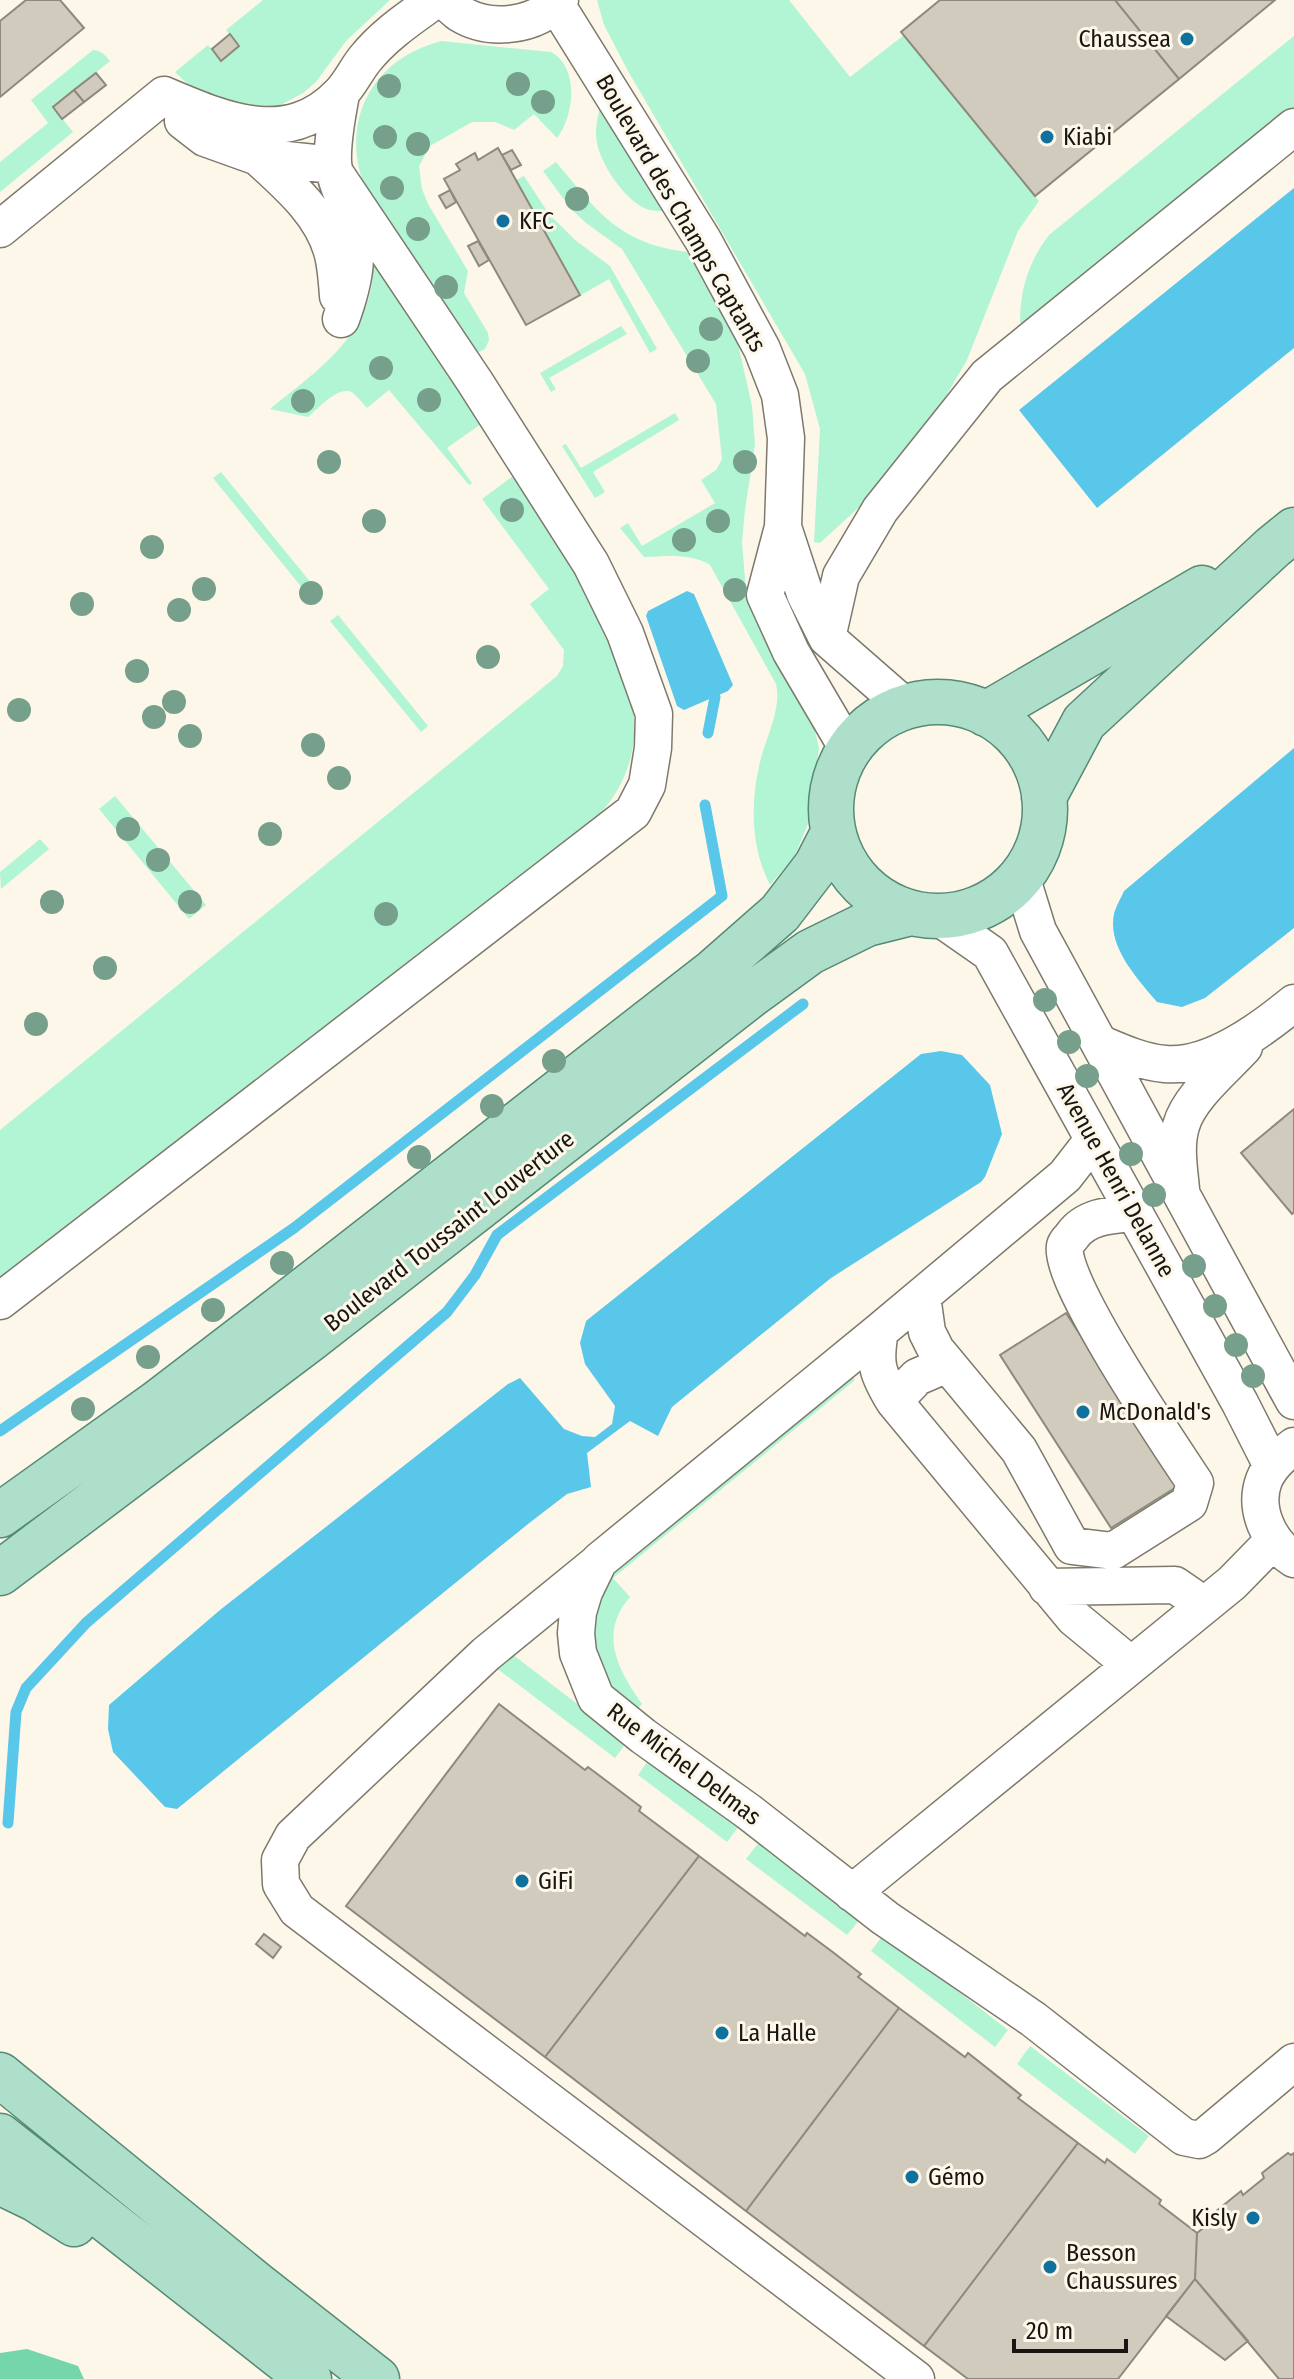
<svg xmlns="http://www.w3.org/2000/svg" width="1294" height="2379" font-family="'Fira Sans Condensed',sans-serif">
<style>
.green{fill:#b1f5d5}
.forest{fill:#75d6ac}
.water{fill:#59c7e9}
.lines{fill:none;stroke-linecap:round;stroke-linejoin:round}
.stream{stroke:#59c7e9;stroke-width:11}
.building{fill:#d0cbbd;stroke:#8d897c;stroke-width:2}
.minor-casing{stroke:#7d796c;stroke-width:39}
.major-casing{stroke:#568a74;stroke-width:47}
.minor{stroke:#fff;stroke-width:36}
.major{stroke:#aedfcb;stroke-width:44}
.tree{fill:#76a08b}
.poi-dot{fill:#10719e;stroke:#fdf7e9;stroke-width:3}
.labels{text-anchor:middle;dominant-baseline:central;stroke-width:6;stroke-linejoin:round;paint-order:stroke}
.poi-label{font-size:24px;fill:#181612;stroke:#fdf7e9;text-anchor:start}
.street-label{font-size:24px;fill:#181612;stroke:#fdf7e9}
</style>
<rect width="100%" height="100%" fill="#fdf7e9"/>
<!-- green -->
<path class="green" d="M263,0H390L346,41L316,82L303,93L277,107L263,112L197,93L175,72L208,45L221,60L239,46L226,30Z
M597,0H789L850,77L904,35L1039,201L1018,231L967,360L943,401L880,488L820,543L814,542L820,429L805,374L628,71L604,25Z
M1294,36V114L1025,326L1020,322C1020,289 1029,261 1049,235Z
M441,41L551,52C580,68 574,116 557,138L534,114L514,130L495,122H472L430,146L419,166L422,189L428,204L468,271L464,293L488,333L489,340L485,349L479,352L473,350L365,188C339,121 372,59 441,41Z
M93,50C101,50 105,55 110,61L53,107L73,132L0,192V162L48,123L31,100Z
M600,105L663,211C656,211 650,211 644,208C624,198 601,165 597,143C594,130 598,118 600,105Z
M556,162C598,212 618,243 687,252L738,344L752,406L755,444L745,510L742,542L746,592L763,637L812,719L819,748L808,824L794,857L770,885C749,844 750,795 763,751C770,729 781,706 776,684L710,565C692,553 665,556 644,557L620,528L628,523L642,546L715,503L701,480L716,470L722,459L716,404L622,249L586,223L571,209L543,171Z
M524,176L549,214L575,240L610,266L657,349L650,353L609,279L581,295L516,180Z
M373,258L481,424L447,448L472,483L469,485L389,390L367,408C363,404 358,397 353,393C339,384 318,409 308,417L270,409C320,369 378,330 373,258Z
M621,326L627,334L549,378L556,389L551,392L540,373Z
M675,413L679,420L593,472L605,492L595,498L562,446L566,444L581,468Z
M221,472L320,594L312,600L213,478Z
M517,473C557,538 598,603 622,676C626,689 633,704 634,717C637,754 624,787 600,814L0,1277V1130L557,676L563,666L564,650L530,604L549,589L482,499Z
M338,615L428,726L421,732L330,621Z
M115,796L206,905L189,919L99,809Z
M40,839L49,849L1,889L0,872Z
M849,1373L855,1380L613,1578L630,1597C598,1633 618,1670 642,1704L631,1716L606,1694L587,1634L607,1573Z
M508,1651L627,1742L615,1758L495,1667Z
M650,1758L740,1825L727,1842L638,1775Z
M760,1841L861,1918L847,1935L746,1859Z
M884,1934L1008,2030L995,2047L871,1951Z
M1030,2046L1149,2136L1135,2154L1017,2064Z"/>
<!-- forest -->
<path class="forest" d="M27,2349L78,2366L84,2379H0V2353Z"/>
<!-- water -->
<path class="water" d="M1294,188V348L1097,508L1019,410Z
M687,591L694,594L733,685L728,691L684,710L677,706L646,616L648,611Z
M1294,748V928L1205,998L1182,1007L1157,1002C1138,979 1107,947 1114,914C1116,906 1121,898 1124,891Z
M941,1051L962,1055L990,1085L1002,1134L985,1177L981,1182L831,1278L672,1407L658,1436L630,1421L587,1453L591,1487L567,1494L528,1524L177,1809L165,1807L113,1752L108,1729L109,1705L220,1610L508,1384L520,1378L564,1429L582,1436L595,1437L612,1424L615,1406L585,1364L580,1343L586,1321L921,1054Z"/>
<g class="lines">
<!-- stream -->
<path class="stream" d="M708,733L715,697
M0,1431L294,1228L722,896L705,805
M8,1823L16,1712L26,1688L86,1623L447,1312L475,1275L497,1235L803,1004"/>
</g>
<!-- building -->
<path class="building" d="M26,0H60L84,28L0,97V21Z
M940,0H1115L1179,79L1035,196L901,32Z
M1115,0H1275L1179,79Z
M230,34L239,46L221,61L212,49Z
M96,73L106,85L84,102L74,90Z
M74,90L84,102L62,119L53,107Z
M498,148L580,295L526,325L444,179L460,170L456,164L475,153L478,160Z
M512,150L521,165L511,170L502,155Z
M450,190L456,202L446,208L439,196Z
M478,241L489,260L479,266L468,246Z
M1294,1109V1212L1292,1214L1241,1153Z
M1066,1313L1083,1339L1088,1335L1178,1486L1111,1528L1000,1355Z
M499,1704L585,1770L588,1767L641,1807L639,1811L699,1856L545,2057L346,1906Z
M699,1856L805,1936L807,1933L834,1953L861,1974L858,1977L899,2008L746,2211L545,2057Z
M264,1934L281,1947L273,1958L256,1944Z
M899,2008L965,2057L968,2053L1021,2095L1018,2098L1078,2143L924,2346L746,2211Z
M1078,2143L1105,2163L1107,2159L1161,2200L1159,2204L1197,2233L1195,2279L1118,2379H968L924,2346Z
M1288,2153L1291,2155L1294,2153V2379H1279L1195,2279L1197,2233L1217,2217L1215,2212L1241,2191L1243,2195L1264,2178L1262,2173Z
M1195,2279L1248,2341L1225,2360L1166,2316Z"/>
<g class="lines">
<defs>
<path id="minor" d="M444,0C449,4 454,9 459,13C489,32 535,27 560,0
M556,4L703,240L762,349L780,395L786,438L783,527L765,595L791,652L848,749
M341,94C337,117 332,139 333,162C334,178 343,195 348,210C360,252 356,278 341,319
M164,95C223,120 287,149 340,94C350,84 356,70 365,59C384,35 410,18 435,0
M183,121L205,138L258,157L333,165
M258,157C287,184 321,212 332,251C336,265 337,281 338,296
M0,229L164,95
M783,527L805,594L827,638L906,707
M827,638L841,576L880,510L987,376L1294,127
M1021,876L1038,931L1294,1401
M937,916L990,953L1240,1403L1272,1466
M1099,1043C1120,1052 1142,1062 1165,1064C1210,1068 1261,1030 1294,1003
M1093,1140L1065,1176L880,1331L599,1561L584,1592L578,1612L576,1633L578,1653L596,1698L643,1736L749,1812L885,1918L1033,2019L1184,2137L1199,2140L1206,2136L1294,2062
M1181,1189C1179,1168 1175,1146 1181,1126C1189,1097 1224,1069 1244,1047
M922,1296L927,1332L936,1350L1019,1450L1072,1546L1113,1551L1189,1503L1195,1483C1172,1448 1057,1279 1065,1246C1066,1242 1070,1239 1072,1236C1086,1216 1111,1215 1133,1213
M0,1301L633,812L647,785L653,748L654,714L625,633L591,564L475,382L337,176
M880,1331C874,1364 877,1373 894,1401L1074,1618L1131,1665
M894,1401L917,1377L947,1364
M1294,1446C1282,1455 1270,1465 1264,1480C1253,1509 1269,1543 1294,1559
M595,1565L486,1654L293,1836L280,1860L281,1884L297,1910L916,2379
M1047,1587L1175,1585L1204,1605
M852,1893L1232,1583L1273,1541"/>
<path id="major" d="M831 809a107 107 0 1 1 214 0a107 107 0 1 1-214 0Z
M986,714L1202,588
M1044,797L1084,722L1273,547L1294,530
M0,1515L157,1403L281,1308L714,971L780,913L816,866L833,833
M0,1573L309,1340L751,995L810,952L867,924L911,913
M0,2075L256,2284L377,2379
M0,2136L309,2379
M0,2182L35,2199L74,2224"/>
</defs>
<!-- minor casing -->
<use href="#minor" class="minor-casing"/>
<!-- major casing -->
<use href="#major" class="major-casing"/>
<!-- minor -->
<use href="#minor" class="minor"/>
<!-- major -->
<use href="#major" class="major"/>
</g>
<!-- trees -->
<g class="tree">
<circle cx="518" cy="84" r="12"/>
<circle cx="389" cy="86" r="12"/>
<circle cx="543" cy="102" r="12"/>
<circle cx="385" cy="137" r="12"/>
<circle cx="418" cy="144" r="12"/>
<circle cx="392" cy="188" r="12"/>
<circle cx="577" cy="199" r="12"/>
<circle cx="418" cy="229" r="12"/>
<circle cx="446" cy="287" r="12"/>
<circle cx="711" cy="329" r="12"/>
<circle cx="698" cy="361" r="12"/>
<circle cx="381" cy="368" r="12"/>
<circle cx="429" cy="400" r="12"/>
<circle cx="303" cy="401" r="12"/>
<circle cx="329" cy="462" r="12"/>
<circle cx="745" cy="462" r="12"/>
<circle cx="512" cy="510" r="12"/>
<circle cx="374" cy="521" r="12"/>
<circle cx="718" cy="521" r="12"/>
<circle cx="684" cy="540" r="12"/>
<circle cx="152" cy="547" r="12"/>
<circle cx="204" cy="589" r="12"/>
<circle cx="735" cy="590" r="12"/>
<circle cx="311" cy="593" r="12"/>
<circle cx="82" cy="604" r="12"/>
<circle cx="179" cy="610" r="12"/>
<circle cx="488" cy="657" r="12"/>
<circle cx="137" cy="671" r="12"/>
<circle cx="174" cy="702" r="12"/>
<circle cx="19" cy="710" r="12"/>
<circle cx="154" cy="717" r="12"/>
<circle cx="190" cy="736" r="12"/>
<circle cx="313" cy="745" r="12"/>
<circle cx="339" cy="778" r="12"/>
<circle cx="128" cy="829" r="12"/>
<circle cx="270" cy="834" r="12"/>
<circle cx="158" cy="860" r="12"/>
<circle cx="52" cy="902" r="12"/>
<circle cx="190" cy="902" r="12"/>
<circle cx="386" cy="914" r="12"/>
<circle cx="105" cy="968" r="12"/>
<circle cx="1045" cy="1000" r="12"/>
<circle cx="36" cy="1024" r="12"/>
<circle cx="1069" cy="1042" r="12"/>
<circle cx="554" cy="1061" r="12"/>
<circle cx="1087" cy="1076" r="12"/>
<circle cx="492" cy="1106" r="12"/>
<circle cx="1131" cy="1154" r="12"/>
<circle cx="419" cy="1157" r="12"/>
<circle cx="1154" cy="1195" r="12"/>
<circle cx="282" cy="1263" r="12"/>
<circle cx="1194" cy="1266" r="12"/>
<circle cx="1215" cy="1306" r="12"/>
<circle cx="213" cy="1310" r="12"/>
<circle cx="1236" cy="1345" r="12"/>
<circle cx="148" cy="1357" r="12"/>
<circle cx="1253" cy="1376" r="12"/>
<circle cx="83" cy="1409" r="12"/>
</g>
<!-- markers -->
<g class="poi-dot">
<circle cx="1187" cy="39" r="8"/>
<circle cx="1047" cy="137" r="8"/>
<circle cx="503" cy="221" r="8"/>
<circle cx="1083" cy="1412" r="8"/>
<circle cx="522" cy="1881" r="8"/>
<circle cx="722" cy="2033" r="8"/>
<circle cx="912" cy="2177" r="8"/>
<circle cx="1253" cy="2218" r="8"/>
<circle cx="1050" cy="2267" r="8"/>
</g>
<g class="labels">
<!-- poi labels -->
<g class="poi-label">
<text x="1171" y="39" text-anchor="end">Chaussea</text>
<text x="1063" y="137">Kiabi</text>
<text x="519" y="221">KFC</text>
<text x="1099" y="1412">McDonald's</text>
<text x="538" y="1881">GiFi</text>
<text x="738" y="2033">La Halle</text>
<text x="928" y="2177">Gémo</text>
<text x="1237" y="2218" text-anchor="end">Kisly</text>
<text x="1066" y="2253">Besson<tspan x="1066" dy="28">Chaussures</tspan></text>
</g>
<!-- street labels -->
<g class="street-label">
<text transform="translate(681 213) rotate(60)">Boulevard des Champs Captants</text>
<text transform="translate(1116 1180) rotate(61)">Avenue Henri Delanne</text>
<text transform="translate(449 1231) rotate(-38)">Boulevard Toussaint Louverture</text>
<text transform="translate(684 1764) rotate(37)">Rue Michel Delmas</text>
</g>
</g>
<!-- scale -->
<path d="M1014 2339v12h112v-12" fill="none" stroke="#181612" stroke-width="4"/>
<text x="1026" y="2339" font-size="24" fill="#181612" stroke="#fdf7e9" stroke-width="6" paint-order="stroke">20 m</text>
</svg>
